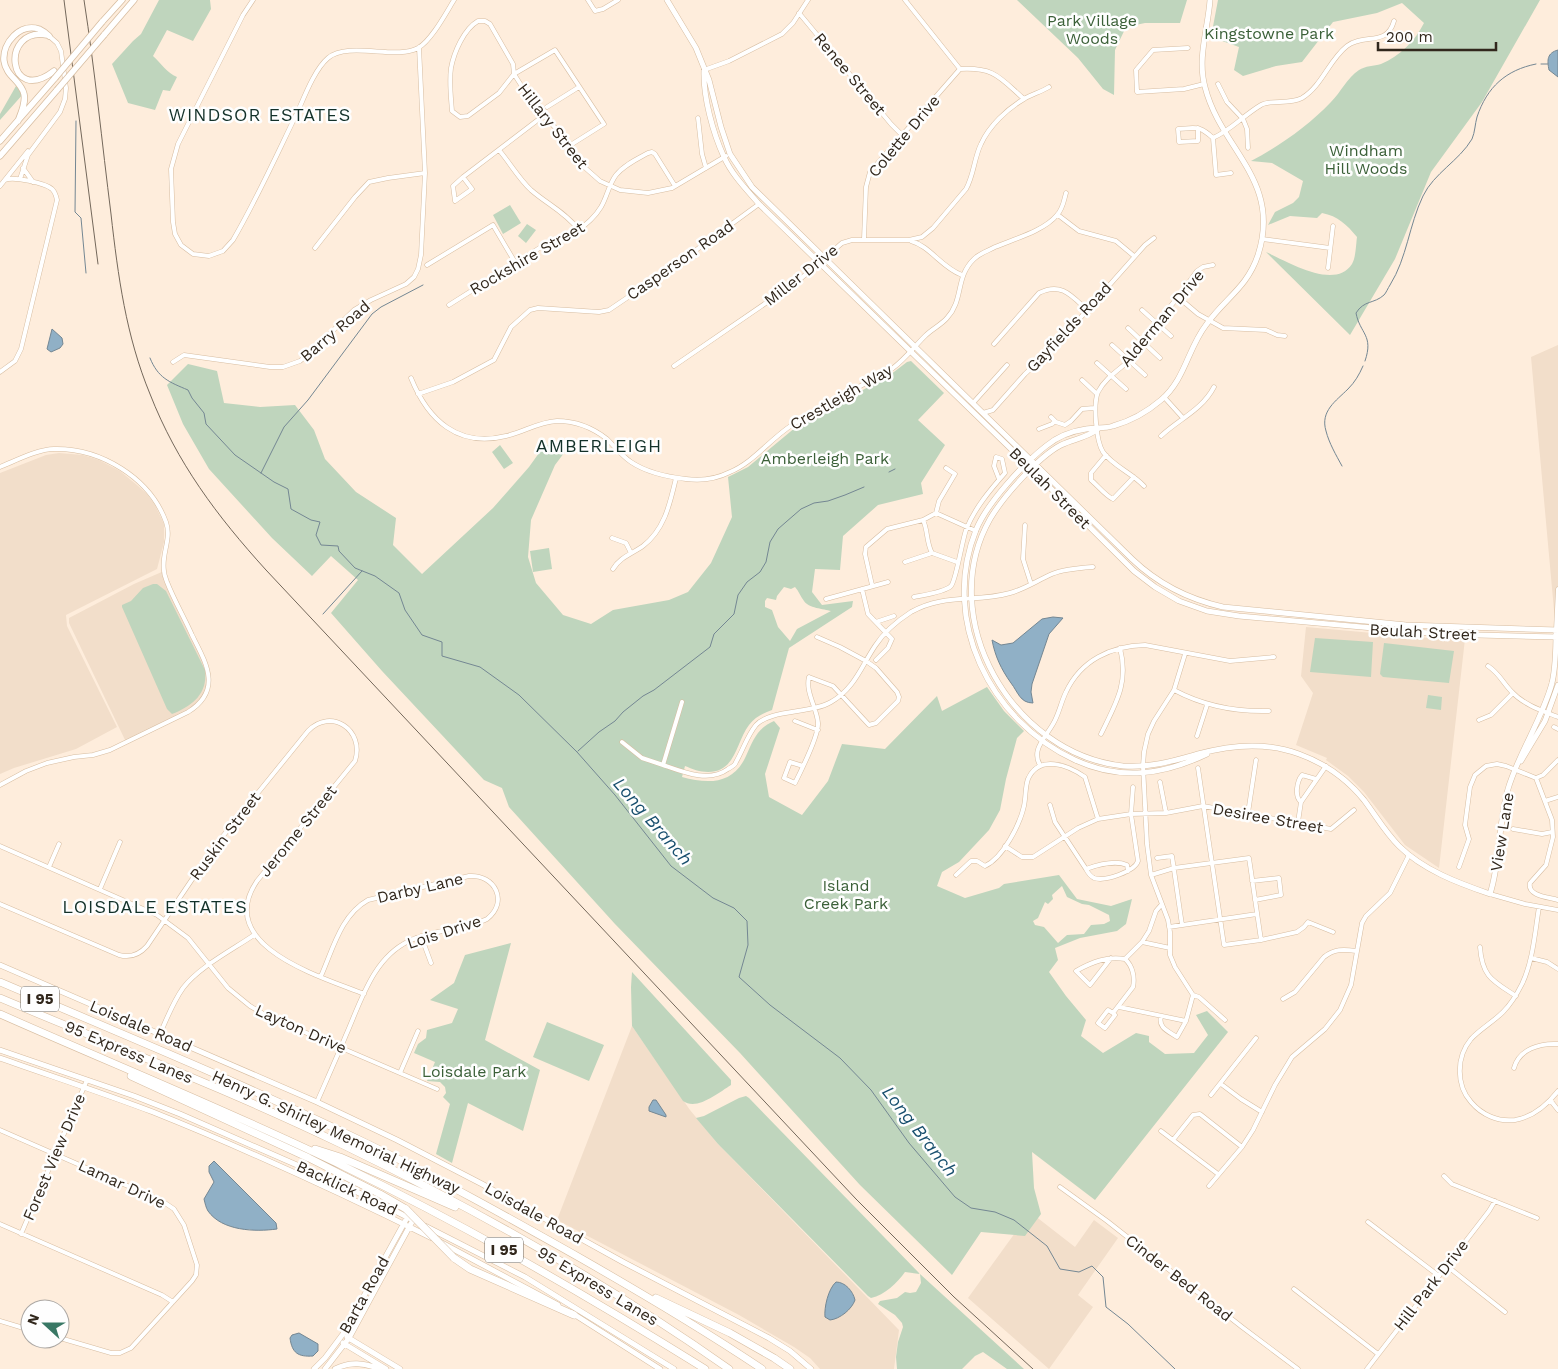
<svg xmlns="http://www.w3.org/2000/svg" width="1558" height="1369" font-family="'Work Sans',sans-serif">
<style>
.built{fill:#f2deca}
.green{fill:#bfd5bd;fill-rule:evenodd}
.water{fill:#90b0c6;stroke:#748793}
.lines{fill:none;stroke-linecap:round;stroke-linejoin:round}
.stream{stroke:#748793;stroke-width:1}
.street-casing{stroke:#d7bda1;stroke-width:5}
.secondary-casing{stroke:#d7bda1;stroke-width:6}
.primary-casing{stroke:#d7bda1;stroke-width:7}
.highway-casing{stroke:#d7bda1;stroke-width:8}
.street{stroke:#fff;stroke-width:4}
.secondary{stroke:#fff;stroke-width:5}
.primary{stroke:#fff;stroke-width:5.5}
.highway{stroke:#fff;stroke-width:7}
.rail{stroke:#74685b;stroke-width:1}
.primary-bridge-casing{stroke:#d7bda1;stroke-width:7;stroke-linecap:butt}
.highway-bridge-casing{stroke:#d7bda1;stroke-width:8;stroke-linecap:butt}
.primary-bridge{stroke:#fff;stroke-width:5.5}
.highway-bridge{stroke:#fff;stroke-width:7}
.labels{text-anchor:middle;dominant-baseline:central;stroke-width:5;stroke-linejoin:round;paint-order:stroke}
.shield{fill:#fefefe;stroke:#6e6860;stroke-width:1}
.shield-label{font-size:15px;font-weight:bold;fill:#31271c}
.park-label{font-size:16px;fill:#3b6038;stroke:#fefefe}
.street-label{font-size:16px;fill:#31271c;stroke:#fefefe}
.neighbourhood-label{font-size:18px;letter-spacing:1px;fill:#133129;stroke:#fefefe}
.water-label{font-size:18px;font-style:italic;fill:#184f6e;stroke:#fefefe}
</style>
<rect width="100%" height="100%" fill="#feeddc"/>
<!-- built -->
<path class="built" d="M1558,345V621H1555L1531,357Z
M59,453L83,455L99,460L120,471L137,485L147,494L155,505L164,524V542L157,569L66,615L67,626L117,727L76,749L14,768L0,774V473L46,455Z
M164,571L209,675L205,696L188,712L126,742L69,623V618L134,584Z
M1306,627L1439,639H1465L1439,868L1405,845L1364,792L1348,776L1326,760L1327,758L1296,745L1313,693L1301,676Z
M632,1026L690,1110L718,1144L899,1330L894,1369H820L810,1358L794,1347L739,1315L557,1220Z
M1030,1212L1075,1247L1094,1220L1118,1238L1078,1295L1093,1307L1049,1369L968,1298Z"/>
<!-- green -->
<path class="green" d="M159,0H210L211,9L193,41L167,30L153,56C161,63 167,73 177,77L170,91L163,90L155,110L128,103L112,64L133,41L141,34Z
M1017,0H1187L1180,23H1145L1126,27L1115,50L1114,95L1103,89L1078,58Z
M1218,0H1540L1482,102L1431,172L1395,259L1350,335L1266,252C1286,261 1335,291 1352,264C1356,257 1356,244 1357,237C1347,225 1338,216 1322,213L1317,218L1290,216L1268,225L1275,212L1293,203L1299,197L1303,181L1272,163L1251,161C1281,145 1308,126 1331,102C1341,92 1347,78 1359,70C1365,66 1374,66 1381,64C1400,56 1415,41 1424,23L1402,3L1377,13L1333,22L1302,62L1276,66L1243,76L1234,70L1239,47L1211,37Z
M16,86L24,93L0,120V114Z
M510,205L521,223L503,234L493,215Z
M527,224L536,230L526,243L518,236Z
M911,361L944,393L918,420L945,445L921,483L923,494L878,505L843,536L840,570L815,569L812,592L822,605L853,601L852,607L789,648L772,710C763,713 755,717 749,725C736,742 736,772 708,772C700,772 692,769 685,766L682,777C708,784 733,785 746,756C753,741 757,728 774,721L780,728L765,774L769,797L802,815L828,781L842,744L885,749L937,696L942,711L987,687L1004,711L1024,731L1017,738L1006,779L1000,810L989,830L959,862L942,872L937,886L965,898L999,888L1004,884L1059,875L1077,899L1111,906L1132,899L1126,924L1117,931L1080,938L1055,948L1058,960L1049,972L1066,996L1086,1020L1081,1036L1103,1053L1136,1033L1149,1036V1042L1165,1054L1194,1053L1208,1035L1196,1015L1207,1011L1228,1032L1095,1200L1032,1152L1034,1188L1041,1214L1025,1236L981,1232L952,1275L860,1185L740,1053L615,924L509,807L502,788L484,780L382,671L331,613L358,580L331,556L312,576L272,538L209,469L183,424L167,385L188,364L217,371L224,403L260,407L295,405L314,430L325,459L356,492L396,518L393,545L422,574L493,508L529,467L544,446L557,442L567,449L555,465L531,520L528,557L536,583L563,615L591,624L613,610L669,600L688,592L711,563L732,517L728,477L748,467L796,427L890,375L907,362ZM784,587L791,589L795,587C799,591 800,596 804,601C808,608 824,609 831,611L797,629L790,641L778,627L772,610L765,607V601L767,598L776,600L777,596ZM1062,886L1067,897L1082,904L1089,905L1109,915L1110,921L1104,924L1091,925L1084,934L1067,935L1058,943L1044,927L1035,925L1033,921L1038,918L1045,902L1048,904L1053,899L1052,895Z
M500,445L513,463L504,469L492,452Z
M549,548L552,569L533,572L530,551Z
M153,584H157L166,591L205,670C208,694 192,706 172,714L167,709L122,607V605L131,601L143,588Z
M1315,638L1373,642L1371,677L1310,672Z
M1384,643L1454,651L1449,683L1383,677L1380,674Z
M1428,695L1442,697L1441,710L1426,708Z
M511,943L485,1040L540,1070L523,1131L468,1103L452,1163L436,1154L450,1104L443,1097L446,1093L445,1087L440,1082L427,1081L435,1062L414,1053L418,1044L426,1038L427,1030L452,1023L458,1009L430,1000L454,983L465,955Z
M632,972L731,1080V1085C718,1093 697,1111 683,1101L632,1026L631,987Z
M547,1022L604,1045L589,1081L533,1057Z
M746,1096L749,1098L920,1274L1024,1369H1007L983,1352L975,1356L962,1369H897L896,1357L898,1342L903,1327L902,1323L895,1315L878,1304L880,1301L897,1298L905,1292L910,1293L916,1292L921,1283L920,1274L905,1272C897,1283 885,1295 871,1298L868,1296L718,1144L696,1118L704,1116L739,1098Z"/>
<!-- water -->
<path class="water" d="M1558,50V77L1549,70C1547,60 1547,53 1558,50Z
M52,329L62,338L63,344L60,348L51,352L47,349Z
M1053,617L1063,618L1049,634L1032,684L1031,692L1033,703C1020,703 1018,692 1011,683C1001,669 995,656 992,640L1001,645L1013,643L1042,619Z
M653,1100H656L666,1115V1117L649,1111V1107Z
M214,1161L276,1223L277,1229C255,1232 222,1231 208,1211C206,1208 205,1203 204,1199L214,1182L209,1172V1166Z
M836,1282C845,1282 853,1291 855,1300C852,1309 840,1319 830,1320L825,1317C824,1308 828,1289 836,1282Z
M299,1333L318,1344V1351L313,1356C298,1357 292,1353 290,1338L292,1335Z"/>
<g class="lines">
<!-- stream -->
<path class="stream" d="M1541,64H1548
M76,121L75,212L81,218L86,273
M150,358C158,378 169,382 188,390L192,398L204,413L206,424L235,455L274,482L288,489L291,509L311,520L320,522L316,535L321,545L338,546L339,551L355,568L375,576L399,593L405,610L422,635L442,642V656L480,667L519,695L577,752L615,795L671,866L713,898L734,908L747,921L748,945L739,977L770,1005L840,1058L871,1090L909,1143L955,1197L971,1208L995,1212L1014,1220L1047,1246L1060,1269L1079,1272L1092,1266L1103,1277L1106,1307L1128,1324L1175,1369
M1365,361C1374,335 1360,334 1356,313C1364,300 1374,304 1384,295C1386,293 1388,288 1390,285C1407,258 1409,225 1423,196C1434,173 1459,161 1472,139C1475,132 1475,124 1477,117C1487,87 1506,70 1536,64
M1342,466C1336,455 1329,443 1326,431C1320,411 1336,401 1348,389C1355,382 1359,375 1363,366
M889,472L895,469
M261,473L284,427L308,400L372,314L381,307L423,285
M323,614L362,571
M578,751L599,732L615,721L623,712L643,696L654,690L710,647L714,634L734,614L738,595L747,582L760,572L766,562L770,542L778,529L786,522L801,509L814,503L828,501L845,495L864,487"/>
<defs>
<path id="street" d="M253,0L243,15L178,144L171,169L173,222L175,234L181,245L193,254L209,256L223,251L233,240C257,199 277,154 298,111C305,95 315,69 328,58C348,41 397,60 418,48C431,41 446,13 454,0
M588,0L595,11L603,9L618,0
M905,0L960,69
M799,13L891,124L902,135
M478,21H485L490,24L513,64L514,74L499,93L468,116L460,117L452,111C451,98 449,82 451,68C454,52 464,29 478,21Z
M1188,48L1153,50L1136,70L1137,92L1184,89L1204,84
M960,69C995,67 1000,78 1024,99
M704,70L729,61L782,34L793,23L808,0
M1218,84L1227,102L1243,119L1247,129L1248,148
M547,107L579,87
M698,118L702,154L706,168
M1198,128V141L1179,142L1178,129C1196,128 1199,125 1213,138
M569,146L604,124L555,50L514,74L533,104L561,134L583,166L600,181L620,190L648,193L672,188L726,156
M499,150C510,163 519,179 531,190C547,204 565,212 578,229
M23,168L33,182
M1231,173L1216,175L1213,138C1231,130 1244,115 1261,105C1272,99 1289,105 1302,98C1322,86 1329,60 1347,46C1364,33 1387,47 1394,21
M463,177L543,116
M463,177L472,189L455,201L453,186Z
M20,179L28,155L60,112L65,99L66,88L61,51L57,43L49,36
M0,186L28,151
M1058,215L1079,231L1116,241L1134,256
M864,239L866,187L870,172L960,69
M1262,239L1330,248
M911,241C930,246 942,268 962,275
M315,248L355,197L369,182L388,178L425,173
M427,265L493,225L516,264
M1328,268L1333,226
M1178,297L1198,314L1223,328L1266,330L1277,335L1285,336
M449,305L541,247C560,246 591,224 601,207C607,197 609,184 616,175C624,165 637,159 648,153L652,152L655,154L675,186
M1142,310L1171,336
M1128,328L1160,358
M994,344L1039,293C1061,282 1071,295 1087,310
M1112,345L1145,375
M173,362L184,355L270,367H283L300,361L310,353L354,310L371,300L406,284L414,277L418,269L421,255L425,173L419,47
M1097,363L1126,389
M674,366L798,281L842,243L852,240H909L922,237L933,228L966,189C974,175 974,158 981,144C989,126 1007,109 1024,99C1032,94 1041,92 1049,87
M0,372L15,361L21,349L57,200C56,195 55,192 52,189C45,183 13,176 5,180
M411,378C428,420 458,448 506,436C524,432 538,422 557,421C575,421 593,428 607,439C615,447 622,456 631,462C646,472 668,477 686,479C701,481 716,479 730,472C754,462 770,439 792,425C815,410 840,398 864,384C873,379 884,374 893,368C905,359 914,347 925,336C932,329 941,325 947,318C964,300 955,277 974,259C980,253 988,251 995,247C1014,239 1044,231 1057,215C1063,209 1064,200 1066,193
M1082,380L1097,394
M418,394L453,382L494,360L511,327L530,310L538,308L599,312L609,310L677,264L759,204
M1164,397L1183,418
M973,403L1007,365
M983,413L993,410L1025,374L1058,343L1145,245L1154,238
M1051,417L1056,422L1065,425L1071,421L1082,409L1094,408
M1039,429L1052,424L1055,421
M1161,436C1179,419 1202,410 1214,387
M1106,455L1091,473V480C1097,485 1107,497 1113,499L1134,477
M0,467C15,461 38,449 54,449C101,448 150,478 166,522C172,539 161,554 164,571C164,575 166,579 167,582C174,600 184,617 192,635C206,663 223,690 188,712L110,750L93,755L74,757L47,763L26,771L0,785
M1144,486C1132,473 1113,466 1103,452C1096,441 1093,404 1098,392C1106,376 1124,367 1136,354C1146,343 1153,329 1162,317C1174,302 1186,287 1197,271L1203,267L1213,265
M936,513L976,531
M923,520C928,530 926,542 932,553L957,562
M1025,525L1023,559L1031,584
M612,538L626,543L631,553
M905,562L932,553
M613,569C620,557 632,554 643,546C665,529 670,503 676,478
M872,585L865,554L866,547L887,529L923,520L936,513L939,501L955,474L946,468
M862,589L868,614L892,639L888,648L876,660
M914,597C924,595 945,592 951,586C956,581 962,541 966,530C974,509 990,490 1005,473L1002,459L996,457L994,466L999,479
M826,599L888,582
M876,622L894,616
M1556,630L1558,589
M1185,654L1174,690L1154,721L1148,734L1144,752L1143,766L1147,844L1151,875L1168,920L1170,932V955L1175,967L1193,995L1199,997L1225,1020
M1488,666C1499,673 1503,683 1512,692C1524,705 1543,711 1558,717
M1174,690C1204,706 1235,712 1269,711
M682,702L663,765C683,772 709,783 728,769C731,767 735,766 736,762C743,750 747,736 756,725C771,709 811,714 831,702C854,689 861,667 875,646C884,632 897,621 911,612C945,593 975,603 1010,593C1025,589 1038,580 1052,574C1064,569 1079,568 1093,567
M1479,720L1491,715L1513,693
M795,721L818,730
M1554,727L1558,729
M1101,734C1116,703 1129,683 1120,648
M1197,736L1207,705
M622,742L642,758L663,765
M1040,765C1031,750 1045,738 1053,724C1059,714 1061,702 1066,692C1081,660 1111,646 1145,645L1230,661L1274,657
M803,766L790,762L784,778L795,783C801,771 819,735 818,723C817,708 805,692 809,677L833,686L869,725L876,723L898,701L899,697L897,692L876,668L866,661L840,647L817,637
M1198,768L1224,945L1261,940L1297,932L1304,927L1308,922L1333,932
M1536,778L1543,775L1558,760
M1160,782L1166,813
M1545,801L1558,797
M1301,802L1326,766
M1050,805L1055,822L1086,869C1097,865 1116,860 1127,865L1128,871
M1248,813L1256,760
M1298,822L1301,802C1294,796 1297,781 1302,775L1316,779
M1513,829L1542,834L1552,832
M0,846L157,915L188,938L228,988L250,1006L267,1016L437,1089
M1005,846L1022,857H1033L1078,828L1098,819L1131,814L1166,813L1203,806L1331,829L1354,810
M1157,858L1172,856L1182,925
M49,867L59,844
M1459,867L1469,839L1465,825L1470,787L1475,775L1486,766L1497,764L1506,766L1536,778L1552,820L1553,837L1546,865L1530,883C1527,896 1548,897 1558,900
M1086,869C1088,873 1090,876 1094,878C1105,882 1135,871 1138,861L1131,814L1133,787
M956,875L971,861H977L985,866C1003,858 1020,824 1024,806C1026,797 1025,787 1028,779C1039,754 1068,765 1085,777L1098,819
M1151,875L1174,868L1249,858L1261,940
M1252,881L1279,878L1281,895L1255,900
M100,889L120,842
M1490,894L1525,904L1558,910
M0,904L119,955C130,958 139,955 147,946L214,847L308,731C331,707 365,730 355,761L257,881C213,946 322,977 364,994
M1539,907C1535,932 1533,961 1522,984C1517,994 1511,1004 1503,1012C1493,1022 1480,1029 1471,1039C1456,1057 1456,1085 1471,1102C1482,1115 1498,1122 1515,1120C1533,1117 1547,1105 1558,1091
M1169,927L1257,914
M421,936L431,963
M1142,942L1149,931L1156,911L1162,904
M1480,947C1482,977 1493,981 1516,996
M1111,958L1090,985L1076,971C1092,962 1107,956 1125,959
M1531,958L1547,962L1558,969
M1125,959L1142,942L1170,948
M1283,999L1295,992L1324,957C1334,949 1343,949 1356,951
M1119,1007L1186,1021L1177,1037C1168,1031 1158,1028 1161,1016
M1113,1013L1108,1010L1098,1023L1105,1028L1115,1015L1113,1013L1133,987C1135,978 1133,966 1125,959
M1186,1021L1193,995
M160,1034C167,1018 173,1002 183,988C199,967 232,950 254,935
M1514,1068C1519,1049 1540,1043 1558,1044
M400,1073L418,1031
M1221,1084L1241,1099L1262,1112
M1211,1095L1256,1038
M1551,1101L1558,1110
M317,1102C327,1079 337,1057 346,1035C361,1001 373,958 409,941C434,929 465,930 487,919C509,902 495,874 469,876L368,900C341,915 333,949 321,976
M0,1130L162,1201L174,1209L184,1225L197,1265L196,1275L192,1281L131,1348L120,1353H111L60,1338
M1161,1131L1218,1174
M1173,1140L1193,1115L1200,1114L1242,1147
M1444,1176L1452,1184L1537,1218
M1209,1186L1242,1147L1253,1130L1275,1085L1292,1057L1325,1029L1340,1010L1351,985L1362,923L1366,916L1390,893L1409,855
M1060,1187L1107,1221L1242,1327L1298,1369
M1368,1222L1439,1276
M0,1224L162,1295L173,1302
M21,1234L87,1080
M1447,1266L1505,1312
M1294,1289L1378,1354
M0,1321L30,1330
M1367,1369L1489,1211L1495,1201"/>
<path id="secondary" d="M667,0L696,48L709,80L721,127L730,154L752,187L1132,559C1158,584 1188,599 1223,607L1406,625L1558,630
M704,70C703,97 713,133 724,157C732,175 747,190 759,204L1009,447L1134,571L1155,587L1179,601L1207,611L1239,616L1440,634L1558,637
M1098,429C1087,438 1073,439 1061,445C1038,457 1003,497 990,519C934,618 1012,754 1123,766C1150,768 1173,761 1198,754C1230,745 1267,742 1299,754C1324,763 1347,779 1364,800C1376,816 1385,832 1399,846C1423,870 1458,883 1490,894C1501,860 1498,823 1508,789C1519,752 1542,720 1552,683C1556,666 1556,647 1556,630
M1207,754C1163,775 1121,781 1075,760C990,721 940,620 976,530C987,503 1023,464 1046,446C1057,437 1072,431 1086,429C1095,427 1104,429 1113,426C1131,421 1147,412 1161,400C1185,380 1188,348 1206,325C1225,298 1247,288 1258,255C1282,180 1221,150 1205,87C1197,58 1208,29 1210,0
M1521,761L1545,721L1558,685
M0,965L317,1102L397,1140L482,1184L623,1262L769,1338L790,1351L811,1369
M0,1050L134,1096L180,1114L345,1186L415,1221
M0,1058C51,1076 103,1093 153,1112C248,1150 341,1193 432,1238
M425,1226L525,1277L674,1369
M440,1242L558,1305
M572,1313L660,1369
M347,1337L400,1369
M343,1343L386,1369
M314,1369L325,1358L343,1334L408,1216
M325,1369L349,1338L413,1220
M335,1369C350,1361 364,1363 380,1369"/>
<path id="primary" d="M102,22L122,0
M47,35C0,26 7,107 54,71
M104,35L134,0
M18,121C21,113 26,103 24,94C21,81 6,76 4,61C2,43 20,23 39,29C43,31 46,33 49,36
M0,141L55,78
M0,156L57,90"/>
<path id="highway" d="M0,982C122,1034 246,1085 366,1143C440,1179 511,1219 582,1259C643,1294 704,1330 762,1369
M0,998C114,1046 229,1090 341,1144C475,1209 607,1283 729,1369
M0,1014C115,1065 232,1112 345,1167C469,1227 588,1296 705,1369
M131,1076L309,1158L380,1194L406,1209
M315,1149L340,1157L455,1207
M454,1258L470,1269L574,1315
M656,1298L730,1333L774,1358L790,1369"/>
</defs>
<!-- street casing -->
<use href="#street" class="street-casing"/>
<!-- secondary casing -->
<use href="#secondary" class="secondary-casing"/>
<!-- primary casing -->
<use href="#primary" class="primary-casing"/>
<!-- highway casing -->
<use href="#highway" class="highway-casing"/>
<!-- street -->
<use href="#street" class="street"/>
<!-- secondary -->
<use href="#secondary" class="secondary"/>
<!-- primary -->
<use href="#primary" class="primary"/>
<!-- highway -->
<use href="#highway" class="highway"/>
<!-- rail -->
<path class="rail" d="M64,0L98,264
M84,0C95,71 102,143 111,214C118,276 126,336 150,394C177,463 217,516 266,570L856,1199L954,1297L1033,1369"/>
<defs>
<path id="primary-bridge" d="M55,78L102,22
M57,90L104,35"/>
<path id="highway-bridge" d="M406,1209L454,1258"/>
</defs>
<!-- primary-bridge casing -->
<use href="#primary-bridge" class="primary-bridge-casing"/>
<!-- highway-bridge casing -->
<use href="#highway-bridge" class="highway-bridge-casing"/>
<!-- primary-bridge -->
<use href="#primary-bridge" class="primary-bridge"/>
<!-- highway-bridge -->
<use href="#highway-bridge" class="highway-bridge"/>
</g>
<g class="labels">
<!-- shield labels -->
<g class="shield">
<rect x="21" y="986.5" width="38" height="25" rx="4"/>
<rect x="485" y="1237.5" width="38" height="25" rx="4"/>
</g>
<g class="shield-label">
<text x="40" y="999">I 95</text>
<text x="504" y="1250">I 95</text>
</g>
<!-- park labels -->
<g class="park-label">
<text x="1092" y="20">Park Village<tspan x="1092" dy="18">Woods</tspan></text>
<text x="1269" y="33">Kingstowne Park</text>
<text x="1366" y="150">Windham<tspan x="1366" dy="18">Hill Woods</tspan></text>
<text x="825" y="458">Amberleigh Park</text>
<text x="846" y="885">Island<tspan x="846" dy="18">Creek Park</tspan></text>
<text x="474" y="1071">Loisdale Park</text>
</g>
<!-- street labels -->
<g class="street-label">
<text transform="translate(850 74) rotate(50)">Renee Street</text>
<text transform="translate(553 126) rotate(52)">Hillary Street</text>
<text transform="translate(904 136) rotate(-50)">Colette Drive</text>
<text transform="translate(527 258) rotate(-30)">Rockshire Street</text>
<text transform="translate(680 260) rotate(-35)">Casperson Road</text>
<text transform="translate(801 275) rotate(-38)">Miller Drive</text>
<text transform="translate(1162 318) rotate(-50)">Alderman Drive</text>
<text transform="translate(1069 327) rotate(-47)">Gayfields Road</text>
<text transform="translate(335 331) rotate(-40)">Barry Road</text>
<text transform="translate(841 397) rotate(-30)">Crestleigh Way</text>
<text transform="translate(1050 488) rotate(45)">Beulah Street</text>
<text transform="translate(1423 632) rotate(3)">Beulah Street</text>
<text transform="translate(1268 818) rotate(10)">Desiree Street</text>
<text transform="translate(298 831) rotate(-51)">Jerome Street</text>
<text transform="translate(1502 832) rotate(-81)">View Lane</text>
<text transform="translate(225 836) rotate(-53)">Ruskin Street</text>
<text transform="translate(420 888) rotate(-13)">Darby Lane</text>
<text transform="translate(444 932) rotate(-18)">Lois Drive</text>
<text transform="translate(141 1026) rotate(23)">Loisdale Road</text>
<text transform="translate(301 1029) rotate(24)">Layton Drive</text>
<text transform="translate(129 1052) rotate(23)">95 Express Lanes</text>
<text transform="translate(336 1132) rotate(25)">Henry G. Shirley Memorial Highway</text>
<text transform="translate(54 1157) rotate(-67)">Forest View Drive</text>
<text transform="translate(122 1184) rotate(25)">Lamar Drive</text>
<text transform="translate(347 1188) rotate(25)">Backlick Road</text>
<text transform="translate(534 1213) rotate(29)">Loisdale Road</text>
<text transform="translate(1179 1278) rotate(38)">Cinder Bed Road</text>
<text transform="translate(1431 1285) rotate(-52)">Hill Park Drive</text>
<text transform="translate(598 1286) rotate(31)">95 Express Lanes</text>
<text transform="translate(364 1295) rotate(-61)">Barta Road</text>
</g>
<!-- neighbourhood labels -->
<g class="neighbourhood-label">
<text x="260" y="114">WINDSOR ESTATES</text>
<text x="599" y="445">AMBERLEIGH</text>
<text x="155" y="906">LOISDALE ESTATES</text>
</g>
<!-- water labels -->
<g class="water-label">
<text transform="translate(653 821) rotate(49)">Long Branch</text>
<text transform="translate(920 1131) rotate(52)">Long Branch</text>
</g>
</g>
<!-- north arrow -->
<g transform="translate(45 1324) rotate(291)"><circle r="24" fill="#fefefe" stroke="#aca8a4"/>
<path d="M0-4L9 19L0 12L-9 19Z" fill="#397865"/>
<text y="-8" font-size="14" font-weight="bold" text-anchor="middle" fill="#31271c">N</text>
</g>
<!-- scale -->
<path d="M1378 42v8h118v-8" fill="none" stroke="#31271c" stroke-width="2.5"/>
<text x="1386" y="42" font-size="15" fill="#31271c" stroke="#fefefe" stroke-width="4" paint-order="stroke">200 m</text>
</svg>
